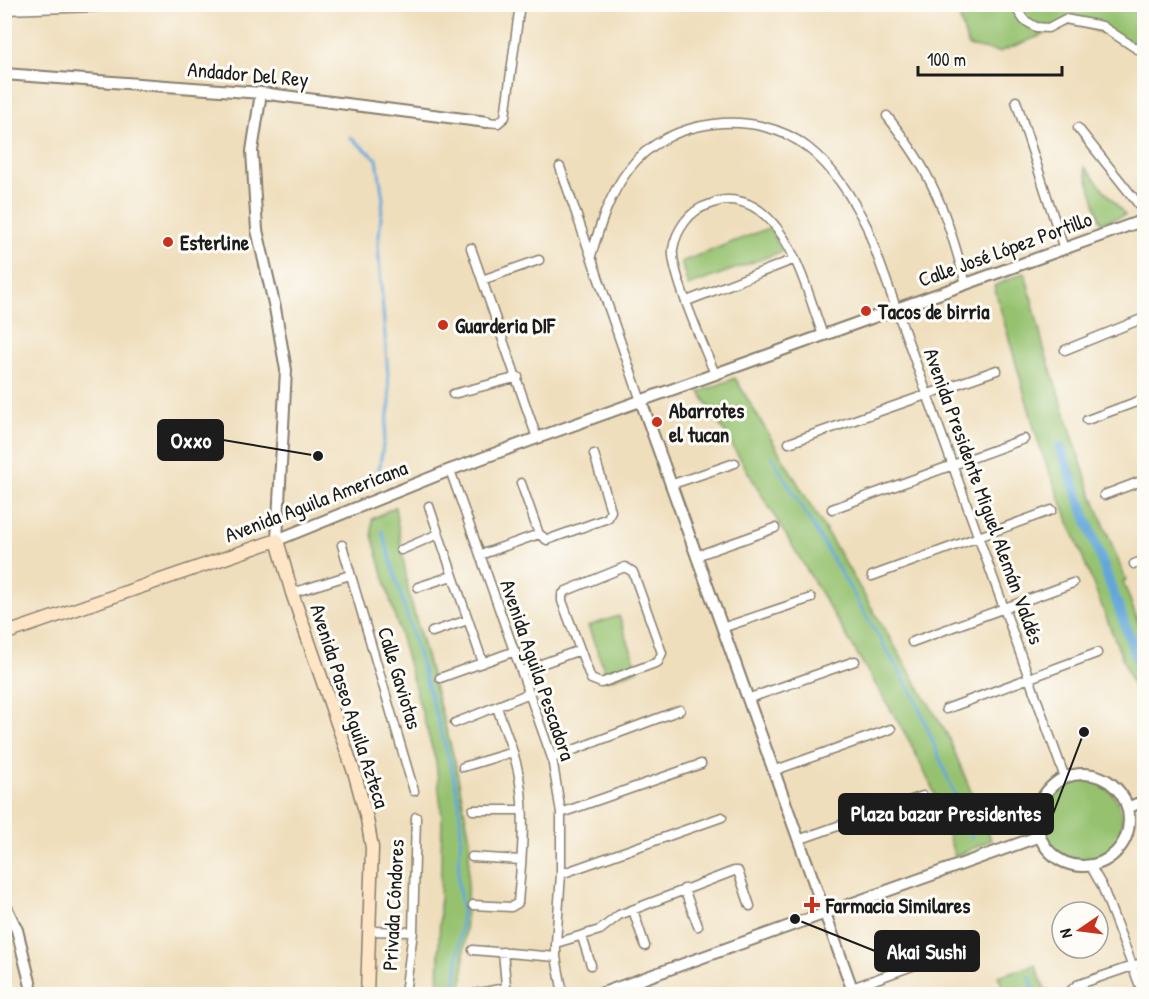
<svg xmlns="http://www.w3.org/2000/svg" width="1149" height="999" font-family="'Patrick Hand',sans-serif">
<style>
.green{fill:#96c270;stroke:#596f46;stroke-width:1.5}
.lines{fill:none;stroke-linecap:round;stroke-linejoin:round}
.stream{stroke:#64a7d9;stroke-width:3}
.canal{stroke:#64a7d9;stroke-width:10}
.minor-casing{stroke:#867d6c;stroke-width:11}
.tertiary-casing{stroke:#867d6c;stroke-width:14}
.secondary-casing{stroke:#867d6c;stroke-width:15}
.minor{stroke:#fff;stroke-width:8}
.tertiary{stroke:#fff;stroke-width:10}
.secondary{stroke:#fee5c5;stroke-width:12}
.poi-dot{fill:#c8321e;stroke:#fdfcf7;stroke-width:2}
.labels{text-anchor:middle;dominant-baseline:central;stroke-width:6;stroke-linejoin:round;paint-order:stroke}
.street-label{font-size:21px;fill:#1c1c1c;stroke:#fdfcf7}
.poi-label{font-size:21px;font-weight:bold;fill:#1c1c1c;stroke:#fdfcf7;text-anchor:start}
.leader{fill:none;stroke:#1c1c1c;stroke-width:2}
.callout-dot{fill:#1c1c1c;stroke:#fdfcf7;stroke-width:2}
.callout{fill:#1c1c1c;stroke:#1c1c1c;stroke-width:2}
.callout-label{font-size:22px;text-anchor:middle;font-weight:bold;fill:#fff}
</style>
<rect width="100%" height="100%" fill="#fdfcf7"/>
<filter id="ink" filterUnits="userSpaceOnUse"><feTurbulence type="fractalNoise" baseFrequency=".0167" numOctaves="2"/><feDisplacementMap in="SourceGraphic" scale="12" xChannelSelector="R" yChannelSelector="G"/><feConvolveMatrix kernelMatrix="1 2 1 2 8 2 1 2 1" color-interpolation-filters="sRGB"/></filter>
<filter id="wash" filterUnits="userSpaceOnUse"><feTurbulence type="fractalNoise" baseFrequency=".008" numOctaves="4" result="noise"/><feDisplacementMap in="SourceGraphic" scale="24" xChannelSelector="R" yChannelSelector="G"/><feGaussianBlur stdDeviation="1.35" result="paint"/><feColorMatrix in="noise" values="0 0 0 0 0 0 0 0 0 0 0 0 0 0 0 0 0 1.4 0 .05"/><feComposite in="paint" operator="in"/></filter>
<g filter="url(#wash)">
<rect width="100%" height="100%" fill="#efdebc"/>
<!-- green -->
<path class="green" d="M956,5H1144V47L1073,23L999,52L968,46Z
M1084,166L1125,215L1101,223Z
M769,228L783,251L688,286L681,262Z
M1025,272L1044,349L1089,487L1126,580L1123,581L1144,638V714L1040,448L994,286Z
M735,378L948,736L991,840L955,857L935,794L909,740L700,392Z
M395,507L409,594L455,762L470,839L462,994H438L442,817L436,762L372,535V519Z
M619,616L638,670L608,680L588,626Z
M1042 820a40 40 0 1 1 80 0a40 40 0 1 1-80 0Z
M1035,965L1047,994H1006L998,976Z"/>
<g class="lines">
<!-- stream -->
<path class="stream" d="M350,137L377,159L383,199L378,245L390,402L378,476
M772,457L915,698L972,837
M382,531L451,765L459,803L461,833L458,879L462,912L455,994
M1029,976L1036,994"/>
<!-- canal -->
<path class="canal" d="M1060,447L1144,677"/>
</g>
</g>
<g filter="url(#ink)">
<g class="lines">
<defs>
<path id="minor" d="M1013,4L1024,20L1036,27L1048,28L1065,19L1102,26L1137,49L1144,50
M4,10L97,7
M1016,101L1064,249
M887,116C900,133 914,151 924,170C944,205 955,245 966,284
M487,122L498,123L505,117L520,4
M1078,128L1144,211
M560,167L641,401
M471,248L537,438
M591,256C600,225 609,195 629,169C668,117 757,108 807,147C835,169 851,196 867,227L1065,778
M482,280L539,260
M687,301L795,259
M1065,350L1144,318
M715,374C705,349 670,271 673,249C676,230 690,210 708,205C714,203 720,200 726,200C786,198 806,291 823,335
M453,394L518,377
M1087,420L1144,399
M789,443L997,370
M450,470L552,758L561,813V874L556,943V957L563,994
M521,483L539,534L547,540L608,518L611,511L594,454
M670,485L735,463
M1104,495L1144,480
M429,506L483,663
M832,509L1024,439
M342,545L414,791
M401,550L438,534
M480,555L539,534
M696,556L775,528
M1134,564L1144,560
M625,567L633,572L662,653L658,662L601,683L591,679L562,601V595L566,591Z
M872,576L1052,510
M418,587L452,576
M292,593L350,575
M722,628L811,598
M432,632L468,620
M912,642L1073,583
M522,671L580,650
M440,678L515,651
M747,699L855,661
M946,709L1097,653
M455,723L530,693
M552,758L680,710
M463,767L513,752
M773,771L891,729
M473,810H522
M561,813L701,764
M798,840L923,796
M472,857L521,860
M1090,865L1102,886L1143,994
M561,874L722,817
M684,889L698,926
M473,905L511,907L518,903C521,864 526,822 520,783C517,757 505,732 497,707
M633,910L645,946
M369,931L413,932
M582,937L591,965
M556,943L600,930L619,915L734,871H738L750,906
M473,950L556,957
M852,988L975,943
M405,994L413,932L416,817
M474,994L505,988L506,985L503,952
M1067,994L1077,985L1144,962"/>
<path id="tertiary" d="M4,74L261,93L487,122
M261,93L252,151L257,230L275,308L286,370L277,540L450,470L537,438L1144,220
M641,401L854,994
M1037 820a46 46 0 1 1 92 0a46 46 0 1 1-92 0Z
M1127,808L1144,801
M4,903L17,930L33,994
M600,994L1040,836"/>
<path id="secondary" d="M4,634L277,540L292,593L355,775L367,819L372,848L367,994"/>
</defs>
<!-- minor casing -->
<use href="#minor" class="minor-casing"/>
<!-- tertiary casing -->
<use href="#tertiary" class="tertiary-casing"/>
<!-- secondary casing -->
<use href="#secondary" class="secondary-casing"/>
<!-- minor -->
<use href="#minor" class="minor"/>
<!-- tertiary -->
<use href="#tertiary" class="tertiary"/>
<!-- secondary -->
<use href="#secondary" class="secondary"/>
</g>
</g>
<!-- markers -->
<g class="poi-dot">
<circle cx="168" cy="242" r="6"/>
<circle cx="866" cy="311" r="6"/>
<circle cx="443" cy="325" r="6"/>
<circle cx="657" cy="422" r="6"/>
<path d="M809 896h6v6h6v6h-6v6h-6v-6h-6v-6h6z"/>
</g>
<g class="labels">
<!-- street labels -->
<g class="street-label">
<text transform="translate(248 74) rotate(5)">Andador Del Rey</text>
<text transform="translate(1005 249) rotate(-20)">Calle José López Portillo</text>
<text transform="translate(984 496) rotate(70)">Avenida Presidente Miguel Alemán Valdés</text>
<text transform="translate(316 501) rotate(-21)">Avenida Aguila Americana</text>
<text transform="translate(538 670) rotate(71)">Avenida Aguila Pescadora</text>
<text transform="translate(400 678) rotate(73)">Calle Gaviotas</text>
<text transform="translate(350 706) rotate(72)">Avenida Paseo Aguila Azteca</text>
<text transform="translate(393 905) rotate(-87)">Privada Cóndores</text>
</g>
<!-- poi labels -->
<g class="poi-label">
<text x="180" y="242">Esterline</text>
<text x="878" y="311">Tacos de birria</text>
<text x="455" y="325">Guarderia DIF</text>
<text x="669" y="410">Abarrotes<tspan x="669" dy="24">el tucan</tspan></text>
<text x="826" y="905">Farmacia Similares</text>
</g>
</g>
<!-- callouts -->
<path class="leader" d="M318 456L223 440M1084 732L1053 814M795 919L875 951"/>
<g class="callout-dot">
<circle cx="318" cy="456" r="6"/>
<circle cx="1084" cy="732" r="6"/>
<circle cx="795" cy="919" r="6"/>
</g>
<g class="callout">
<rect x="158" y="420" width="65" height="40" rx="6"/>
<rect x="839" y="794" width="214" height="40" rx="6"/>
<rect x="875" y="931" width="104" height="40" rx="6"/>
</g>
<g class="callout-label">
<text x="191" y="448">Oxxo</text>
<text x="946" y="821">Plaza bazar Presidentes</text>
<text x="927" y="959">Akai Sushi</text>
</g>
<!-- margin -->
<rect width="1149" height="999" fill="none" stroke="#fdfcf7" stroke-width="24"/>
<!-- north arrow -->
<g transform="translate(1080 930) rotate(256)"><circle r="28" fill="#fdfcf7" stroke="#a3a29f" stroke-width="1.5"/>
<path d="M0-4.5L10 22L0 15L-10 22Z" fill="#c8321e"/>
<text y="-9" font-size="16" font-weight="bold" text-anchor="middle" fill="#1c1c1c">N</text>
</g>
<!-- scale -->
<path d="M918 66v9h144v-9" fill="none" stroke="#1c1c1c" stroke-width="3"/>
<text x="927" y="66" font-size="18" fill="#1c1c1c" stroke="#fdfcf7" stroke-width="4.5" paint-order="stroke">100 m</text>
</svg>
